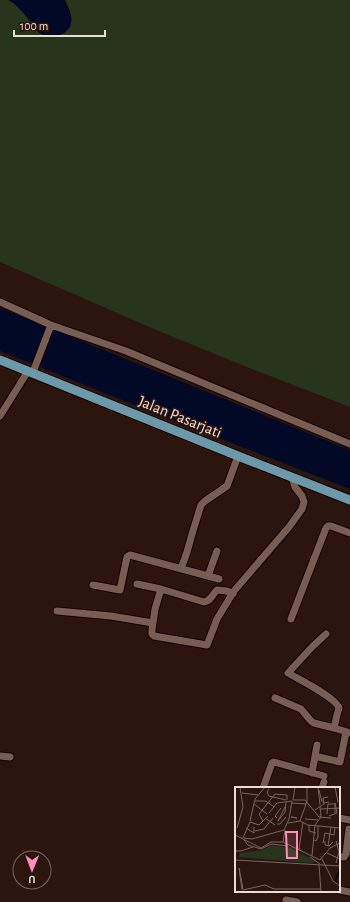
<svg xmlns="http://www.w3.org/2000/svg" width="350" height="902" font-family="'Alegreya Sans',sans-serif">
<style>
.green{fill:#26351c}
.water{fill:#010927}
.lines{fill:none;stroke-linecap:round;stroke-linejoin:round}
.minor-casing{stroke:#130200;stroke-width:9}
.major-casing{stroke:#130200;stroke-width:11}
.minor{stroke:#785d53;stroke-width:7}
.major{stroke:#6a9aaa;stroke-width:9}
.labels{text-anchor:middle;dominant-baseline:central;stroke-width:3;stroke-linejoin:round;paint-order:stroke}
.street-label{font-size:16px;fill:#ecdcd6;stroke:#2c150d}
.inset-river{fill:none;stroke:#010927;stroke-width:2}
.inset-road{fill:none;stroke:#79655d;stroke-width:1}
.view{fill:#fe8ebe;fill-opacity:0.15;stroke:#fe8ebe;stroke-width:2}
.inset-edge{fill:none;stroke:#ecdcd6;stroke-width:2}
</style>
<rect width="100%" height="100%" fill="#2c150d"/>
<!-- green -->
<path class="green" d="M0,0H350V407L242,365L161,332L0,262Z"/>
<!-- water -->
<path class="water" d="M8,0H65C68,7 73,15 71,23C69,35 52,39 43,35C38,33 35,28 32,24C25,15 18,5 8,0Z
M0,308L350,450V489L147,410L0,351Z"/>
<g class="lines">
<defs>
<path id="minor" d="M0,302L51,325L126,351L350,444
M33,372L51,325
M0,416L28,371
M181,569L187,552L192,534L201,505L205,501L227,486L238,456
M208,576L217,551
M137,584L161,589L155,609L152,630V634L154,636L207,645L217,619L234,591L289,527L302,509L304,502L302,496L295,487L292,477
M93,585L120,590L127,557L130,555L219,579
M161,589L204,602C211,601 212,595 217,590L227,591L233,594
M57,611L111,616L153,623
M291,619L326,528L328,526H331L350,533
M326,634L312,647L288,673C300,680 335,697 339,708L337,715L334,728
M275,698L301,709L311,721L314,723L334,728L350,733
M0,756L10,757
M315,756L340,762L346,732
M312,773L317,745
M263,788L272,763L274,762L324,776
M322,788L324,782
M339,818L350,820
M339,857H344L346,854L349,829
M339,890L350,892
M286,900L297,902"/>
<path id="major" d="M0,360L238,456L350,500"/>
</defs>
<!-- minor casing -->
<use href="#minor" class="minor-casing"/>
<!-- major casing -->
<use href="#major" class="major-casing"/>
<!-- minor -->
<use href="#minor" class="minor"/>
<!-- major -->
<use href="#major" class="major"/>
</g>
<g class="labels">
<!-- street labels -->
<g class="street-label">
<text transform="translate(180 417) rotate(22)">Jalan Pasarjati</text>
</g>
</g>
<!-- overview -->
<g transform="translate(235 787)">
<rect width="105" height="105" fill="#2c150d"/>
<path d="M36,58L55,61L81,74L78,76L61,75L4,70L5,66L28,63Z" fill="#26351c"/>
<path class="inset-river" d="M100,95L105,81"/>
<path class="inset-road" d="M83,0L85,18M100,0L103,15M34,2L32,5L34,9L51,13M84,3L87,15M7,6L23,8M93,10L88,11L89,16L94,15M58,13H70L84,30L96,31M58,13L60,0M20,14H31L39,20M57,16L71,17M19,17L32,27M50,20L43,34L50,25L51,15M86,22L105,21M80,23L89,17L88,12M34,26L42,16L57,14M92,27L93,17H100M94,29L102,26L100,16V26M30,31L40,38M42,31L40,29L46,21M62,31L56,30L62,31M70,32L83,33M15,34L20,12L30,0M28,34L24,27L40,7L52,8V13M65,34L72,14V0M15,35L24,38L33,29M53,36L65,34L73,38L105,41M42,37H45L51,30M74,38V44L81,46M80,38L86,30L85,19M2,41L8,20L5,0M11,41L19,46V40M20,44L29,42L38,31M0,48L26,61L36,55H48L85,73L95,61L105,56M8,51L15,35M9,51L17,52L49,43L54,32L57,14M9,53L13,58L26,62L36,57L53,59M79,53L81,54L83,50V39M90,54V58L94,59L98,55M101,54L104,65L101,76M48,55L50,43M88,56L90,46L99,48L100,40M93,59L96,40M0,60L1,64H6L18,60M64,62L68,35M92,66L105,72M77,69L80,38M75,70L85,77M87,72L98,94L105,99M0,73L105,79M84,78L86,105M7,103L4,81L8,102M8,103L30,98L39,102H86"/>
<path class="view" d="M51,45H62V71H52Z"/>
<rect width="105" height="105" class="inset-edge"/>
</g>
<!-- north arrow -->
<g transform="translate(32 870) rotate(181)"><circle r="19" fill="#2c150d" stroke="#79655d"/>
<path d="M0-3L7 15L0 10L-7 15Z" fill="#fe8ebe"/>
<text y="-6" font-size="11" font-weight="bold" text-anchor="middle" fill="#ecdcd6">U</text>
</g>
<!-- scale -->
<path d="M14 30v6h91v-6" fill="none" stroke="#ecdcd6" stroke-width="2"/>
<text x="20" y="30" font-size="12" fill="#ecdcd6" stroke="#2c150d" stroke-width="3" paint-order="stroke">100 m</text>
</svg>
